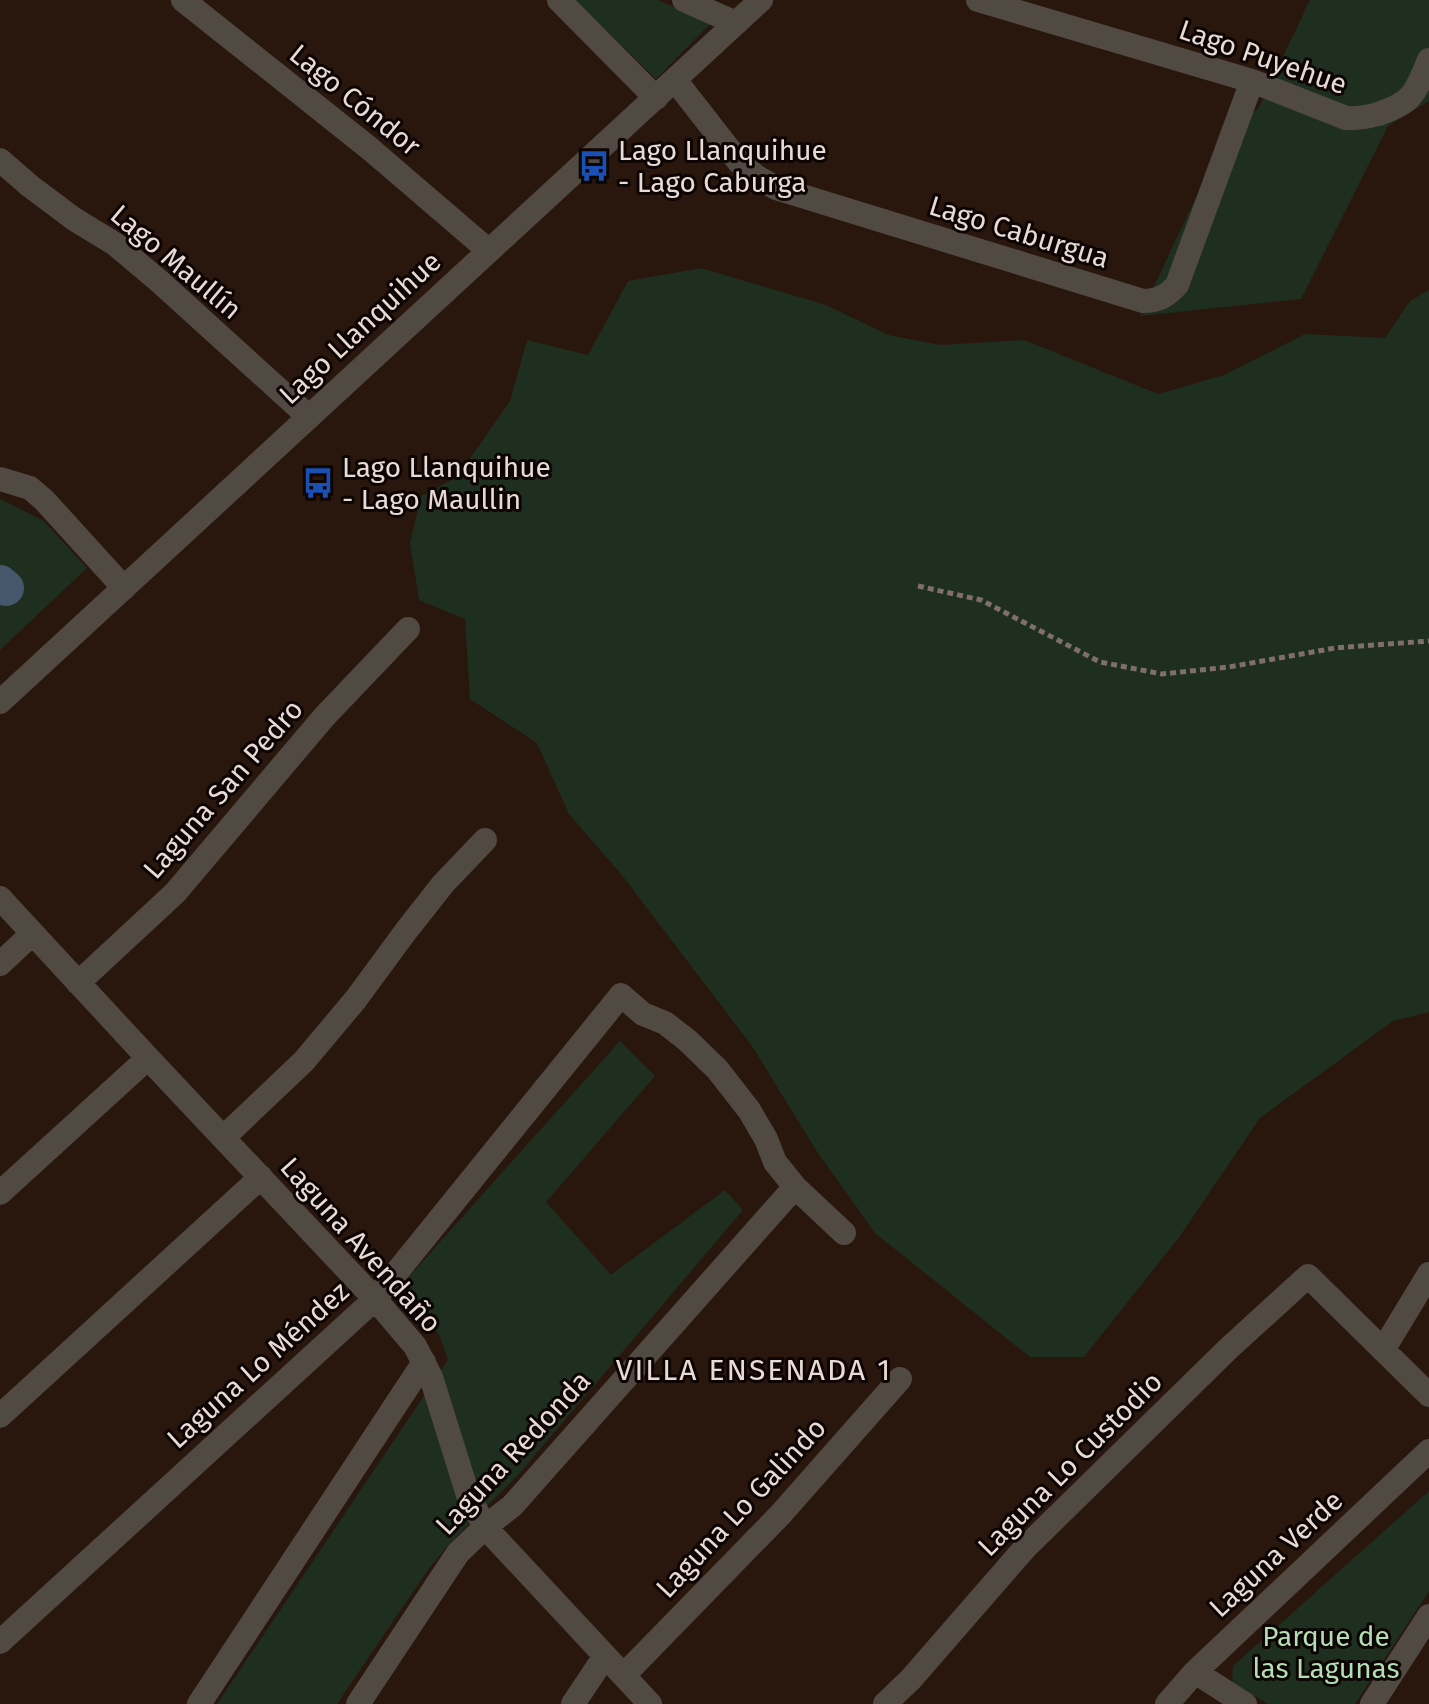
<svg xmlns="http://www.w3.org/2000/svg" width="1429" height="1704" font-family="'Fira Sans',sans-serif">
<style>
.green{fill:#1e2e1f}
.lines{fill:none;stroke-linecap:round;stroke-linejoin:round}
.canal{stroke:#46566b;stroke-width:36}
.path{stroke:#7f6f68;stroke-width:5;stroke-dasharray:6 4;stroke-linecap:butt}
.minor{stroke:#514a43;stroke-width:24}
.tertiary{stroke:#514a43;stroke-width:24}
.labels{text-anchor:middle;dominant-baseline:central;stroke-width:6;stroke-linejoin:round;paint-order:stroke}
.street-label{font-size:28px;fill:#e8dbd5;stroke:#0c0503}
.poi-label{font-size:28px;fill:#e8dbd5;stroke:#0c0503;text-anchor:start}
.park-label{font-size:28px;fill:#b3deb5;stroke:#0c0503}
.neighbourhood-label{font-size:30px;letter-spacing:2px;fill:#e8dbd5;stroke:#0c0503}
</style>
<rect width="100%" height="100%" fill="#29170e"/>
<!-- green -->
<path class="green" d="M575,0H658L711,23L656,79Z
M1310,0H1429V101L1388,126L1301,299L1140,316L1229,127L1258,109Z
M701,268L826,305L888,335L941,345L1024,340L1158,394L1224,375L1305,334L1385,338L1410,301L1429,290V1012L1393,1021L1260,1118L1180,1236L1084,1357H1030L875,1233L816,1150L752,1046L621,874L569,814L537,743L470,699L465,619L419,600L410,543L421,496L457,477L510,401L527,340L588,355L628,281Z
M0,499L44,521L87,568L0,650Z
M620,1041L655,1076L546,1202L611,1275L725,1190L743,1210L518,1475L452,1541L430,1567L337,1704H217L448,1360L439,1334L397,1290Z
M1429,1491V1591L1355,1704H1268L1232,1682L1233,1666Z"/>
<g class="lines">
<!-- canal -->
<path class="canal" d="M0,583L6,588"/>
<!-- path -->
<path class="path" d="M918,586L981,600L1100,662L1162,674L1229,667L1335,648L1429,641"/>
<!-- minor -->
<path class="minor" d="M183,0L369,148L488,250
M559,0L656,98
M684,0L736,23
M978,0L1252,81L1346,118C1358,119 1367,117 1378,114C1414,102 1415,93 1429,60
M675,80L739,162L757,177L776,188L1143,301C1158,301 1167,296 1177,285L1252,81
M0,160L30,186L74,219L115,244L159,281L309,417
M0,479L30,488L44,500L124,588
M0,898L148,1058L375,1299L415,1346L431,1377L468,1495L485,1527L650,1704
M0,964L32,934
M78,983L175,893L324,717L408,629
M223,1138L304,1061L356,999L406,931L443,884L485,840
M0,1193L148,1058
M1383,1350L1429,1274
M0,1416L261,1177
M0,1642L375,1299L621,995L643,1014L665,1023L687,1040L717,1069L749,1110L766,1139L775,1162L795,1187L844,1233
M1195,1672L1245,1704
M624,1675L780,1515L900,1379
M199,1704L424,1362
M358,1704L458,1553L485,1527L512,1506L795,1187
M573,1704L605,1656
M885,1704L911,1679L1025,1548L1228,1349L1308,1276L1429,1395
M1167,1704L1195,1672L1429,1451
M1372,1704L1429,1616"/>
<!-- tertiary -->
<path class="tertiary" d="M0,702L761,0"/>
</g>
<!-- icons -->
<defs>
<symbol id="bus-bare" viewBox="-9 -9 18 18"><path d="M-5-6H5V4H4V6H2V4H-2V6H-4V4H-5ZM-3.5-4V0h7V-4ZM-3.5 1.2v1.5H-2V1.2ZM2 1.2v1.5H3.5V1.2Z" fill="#1a4fb4" stroke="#0c0503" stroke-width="2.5" paint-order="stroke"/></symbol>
</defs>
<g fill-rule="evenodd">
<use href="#bus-bare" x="572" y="144" width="44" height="44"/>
<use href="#bus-bare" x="296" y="461" width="44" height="44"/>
</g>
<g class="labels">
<!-- street labels -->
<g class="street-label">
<text transform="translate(1263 57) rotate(19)">Lago Puyehue</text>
<text transform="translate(355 100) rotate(39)">Lago Cóndor</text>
<text transform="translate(1019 232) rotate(17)">Lago Caburgua</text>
<text transform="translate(176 262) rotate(40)">Lago Maullín</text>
<text transform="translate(360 328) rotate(-43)">Lago Llanquihue</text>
<text transform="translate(223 789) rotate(-49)">Laguna San Pedro</text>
<text transform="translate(361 1245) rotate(48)">Laguna Avendaño</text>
<text transform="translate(258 1365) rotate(-42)">Laguna Lo Méndez</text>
<text transform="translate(513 1453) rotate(-47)">Laguna Redonda</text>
<text transform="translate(1070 1464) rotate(-45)">Laguna Lo Custodio</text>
<text transform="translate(741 1508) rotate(-47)">Laguna Lo Galindo</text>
<text transform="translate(1276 1554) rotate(-43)">Laguna Verde</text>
</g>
<!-- poi labels -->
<g class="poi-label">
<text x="618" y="150">Lago Llanquihue<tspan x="618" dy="32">- Lago Caburga</tspan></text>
<text x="342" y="467">Lago Llanquihue<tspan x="342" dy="32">- Lago Maullin</tspan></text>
</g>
<!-- park labels -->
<g class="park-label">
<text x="1326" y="1636">Parque de<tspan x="1326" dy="32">las Lagunas</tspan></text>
</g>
<!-- neighbourhood labels -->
<g class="neighbourhood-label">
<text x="754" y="1370">VILLA ENSENADA 1</text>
</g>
</g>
</svg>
